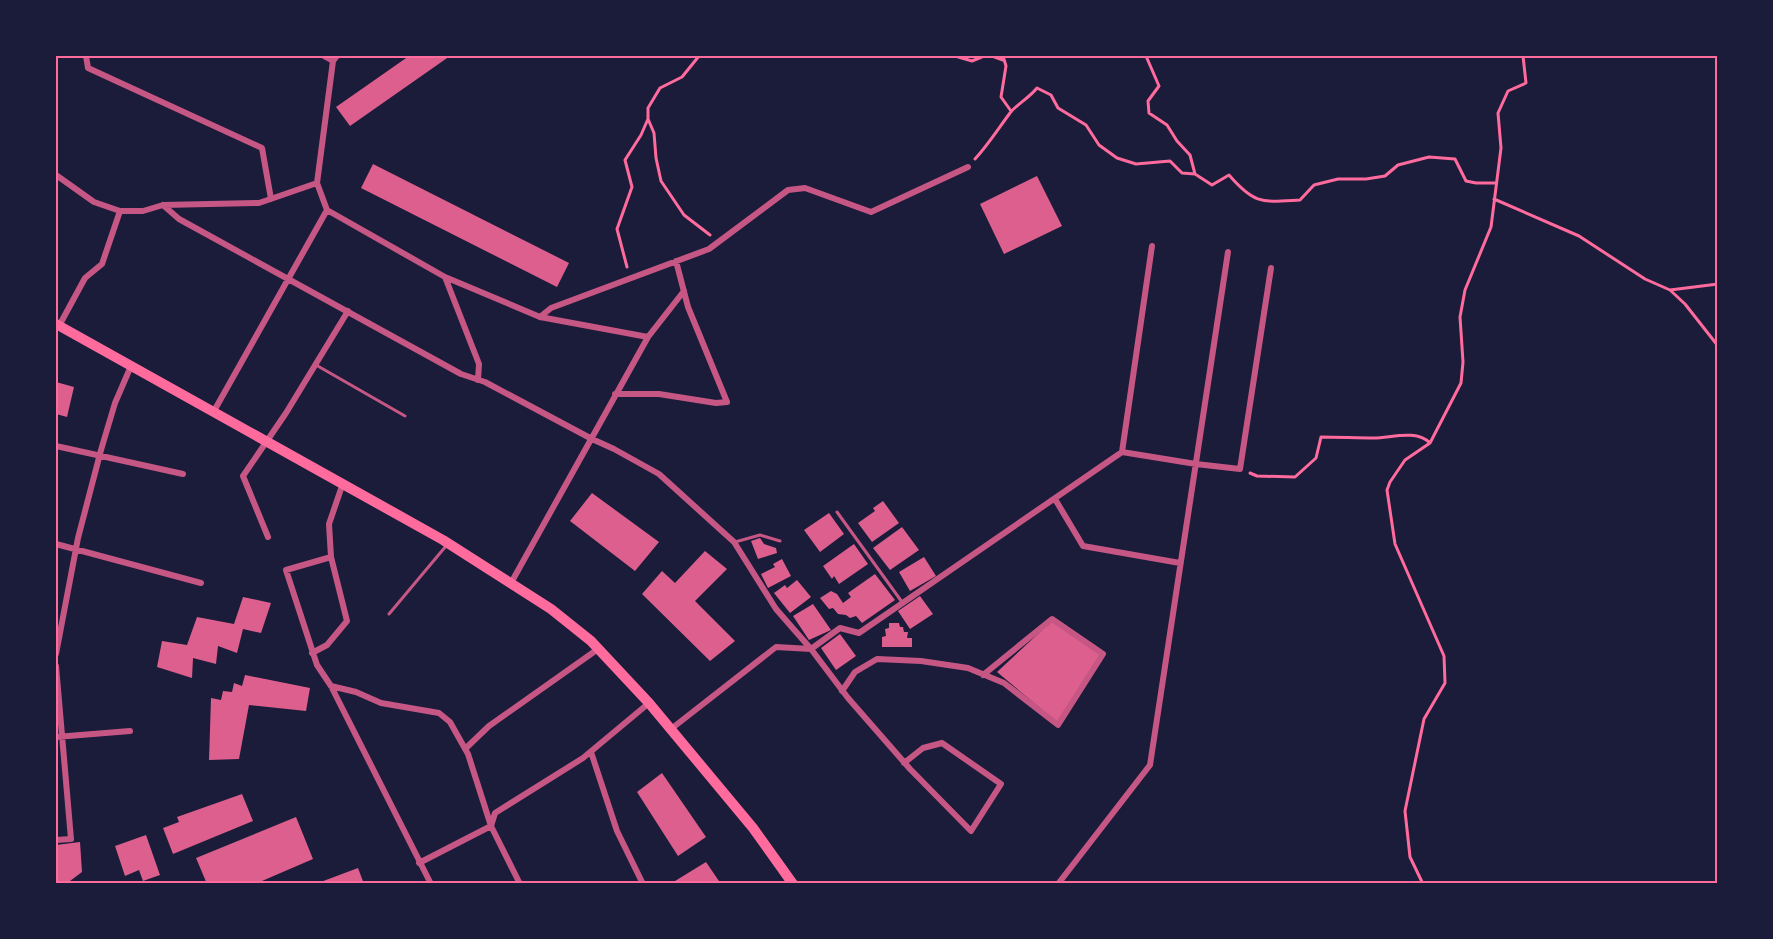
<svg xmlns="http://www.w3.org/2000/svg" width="1773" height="939" font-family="'Libre Baskerville',serif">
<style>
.building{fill:#dd5f8e}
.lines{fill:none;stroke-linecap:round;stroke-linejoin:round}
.path{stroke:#ff6b9d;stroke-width:3}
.service{stroke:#c65784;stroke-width:3}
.minor{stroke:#c65784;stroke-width:6}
.primary{stroke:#ff6b9d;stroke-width:10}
.neatline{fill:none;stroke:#ff6b9d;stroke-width:2}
</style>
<rect width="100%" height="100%" fill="#1b1b3a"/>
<!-- building -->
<path class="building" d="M409,56H450L350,126L336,107Z
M373,164L569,263L557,287L361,188Z
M1037,176L1062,226L1004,254L980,204Z
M56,382L74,387L67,417L56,414Z
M592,493L659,542L635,571L570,521Z
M883,501L899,523L872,542L858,523L875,511L873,508Z
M829,513L844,534L820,552L804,530Z
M902,527L919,550L890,570L873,548Z
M760,538L764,544L776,548L777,553L758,559L751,541Z
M854,544L868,564L839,584L834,576L832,579L823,566Z
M705,551L727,569L695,601L735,641L710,661L642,594L662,571L675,583Z
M924,557L936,576L910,591L899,572Z
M782,559L791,576L768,588L761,574L775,567L773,564Z
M875,574L895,600L862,623L856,616L850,618L846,615L838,614L833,608L829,609L820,598L831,591L837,594L843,603L851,597L848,593Z
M797,580L811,597L790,613L774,593L785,585L787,588Z
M920,596L933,614L910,629L898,611Z
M243,597L271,603L261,633L243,629L237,653L218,646L216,664L193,658L192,678L157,667L162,641L187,645L197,617L234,624Z
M813,604L831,630L809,640L793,616Z
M1053,620L1101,655L1058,723L997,672Z
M889,623H899L900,627H903L904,632H908L907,638H912V647H882V637L886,636L885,629L889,628Z
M840,634L856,656L836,670L821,648Z
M245,675L310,688L306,711L249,705L239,759L209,760L211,698L221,700L223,691L232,692L234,683L242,686Z
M662,773L706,837L678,856L637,792Z
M242,794L253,821L173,854L163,828L179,822L177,817Z
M296,817L313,859L255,884H207L196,858Z
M146,835L160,875L143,881L139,870L125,876L115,846Z
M80,842L82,872L66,884H56V845Z
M706,862L721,884H677L675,881Z
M358,868L364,884H318V883Z"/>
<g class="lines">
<!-- path -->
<path class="path" d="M699,56L682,77L660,88L648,108V119L654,133L656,158L661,181L684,215L710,235
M955,56L972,61L984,56
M992,56L1003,60
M1003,56L1006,66L1001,97L1011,111
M1146,56L1159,86L1148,101L1149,113L1167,125L1177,141L1190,155L1195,174
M975,159C988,145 998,129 1010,113C1016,105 1029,98 1037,88L1051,95L1058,108L1086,125L1099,145L1117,158L1136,164L1170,161L1182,173L1195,174L1212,185L1229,175C1255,205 1262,202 1300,200L1314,185L1338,179H1366L1385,176L1398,165L1429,157L1455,159L1466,181L1476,183H1496
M1494,199L1579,236L1645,279L1670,290L1718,284
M627,267L617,229L632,187L625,160L641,135L648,119
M1670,290L1685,304L1718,346
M1250,473L1257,476L1295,477L1316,458L1321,437C1339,437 1357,438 1374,438C1391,438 1416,429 1430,443
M1423,884L1410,857L1405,811L1424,719L1445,683L1444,656L1395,544L1387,490L1390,482L1405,460L1430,443L1461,383L1463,362L1460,317L1465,290L1491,227L1501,148L1498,113L1508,91L1526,83L1523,56"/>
<!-- service -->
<path class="service" d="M316,365L405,416
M837,512L902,602
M735,542L760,535L780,541
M389,614L446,546"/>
<!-- minor -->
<path class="minor" d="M86,56L88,68L262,148L271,199
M324,56L333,61
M337,56L333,61L317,183L327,210L445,277L540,317L648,337
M56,175L94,202L120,211H143L163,205L259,203L317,183
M163,205L179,219L461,374L485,382L592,439L614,449L659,474L734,542L776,609L811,649L848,698L910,769L971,831L1001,784L942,743L923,748L904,763
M445,277L479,364L478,380
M540,317L551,308L709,249L788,190L805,188L871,212L968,167
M59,326L85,278L102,264L120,211
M615,394H659L716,403L727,402L688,307L676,261
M214,411L327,210
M56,446L183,474
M1122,452L1196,464L1240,469L1271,268
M1055,499L1083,546L1180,563
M268,537L243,476L286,413L348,311
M56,544L201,583
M331,557L286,570L317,665L331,686L431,884
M511,583L648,337L684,291
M312,653L327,645L347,621L331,557L329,524L343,483
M56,654L78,538L101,450L115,403L131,366
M56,666L71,839L56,840
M331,686L356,692L381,703L439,713L450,722L468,754L491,826L520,884
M842,691L855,672L877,659L921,661L968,668L1004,683L1058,725L1103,654L1052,619L983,675
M671,729L776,647L811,649L840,628L859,633L1122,452L1152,246
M56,737L130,731
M465,749L489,726L598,649
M591,752L617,831L643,884
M419,863L491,826L495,813L583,758L649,703
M1058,884L1150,765L1228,252"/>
<!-- primary -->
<path class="primary" d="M56,324L443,540L551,609L591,641L649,703L753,828L793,884"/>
</g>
<!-- border -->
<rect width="1773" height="939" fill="none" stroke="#1b1b3a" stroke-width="114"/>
<rect x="57" y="57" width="1659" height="825" class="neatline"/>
</svg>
